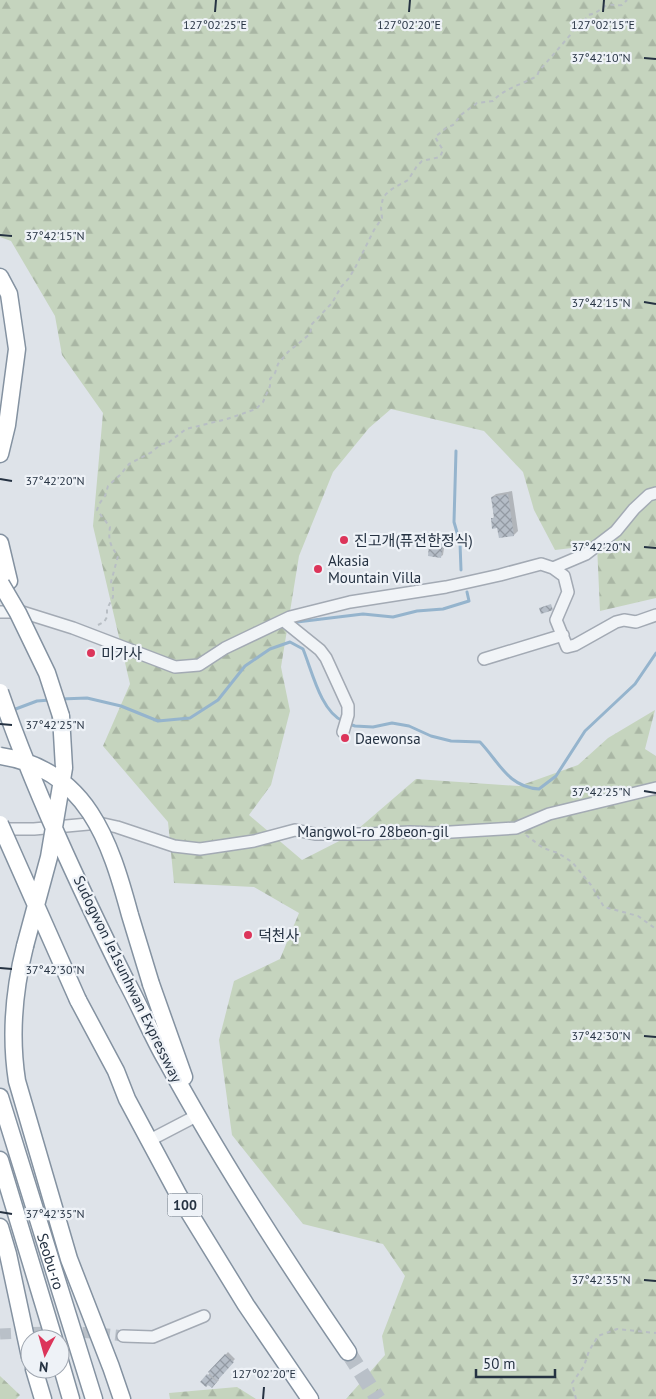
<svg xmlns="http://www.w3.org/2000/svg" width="656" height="1399" font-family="'PT Sans','Noto Sans KR',sans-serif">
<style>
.forest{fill:url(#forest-firs)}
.shadow{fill:#0003}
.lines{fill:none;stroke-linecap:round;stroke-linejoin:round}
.stream{stroke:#95b4cd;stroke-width:3}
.building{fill:url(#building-cross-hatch)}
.minor-tunnel{stroke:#b9c0c8;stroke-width:11;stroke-dasharray:11 5.5;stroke-linecap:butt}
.highway-tunnel{stroke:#b9c0c8;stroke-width:16;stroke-dasharray:16 8;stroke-linecap:butt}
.minor-casing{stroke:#a3aab4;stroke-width:14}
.highway-casing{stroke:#8492a1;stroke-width:19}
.path{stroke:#b8bec4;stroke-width:2;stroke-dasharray:4 4;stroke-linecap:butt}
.minor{stroke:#f1f4f7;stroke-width:11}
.highway{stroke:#fff;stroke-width:16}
.highway-bridge-casing{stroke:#8492a1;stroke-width:19;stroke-linecap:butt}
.highway-bridge{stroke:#fff;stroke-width:16}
.ticks{fill:none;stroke:#253242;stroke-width:2}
.poi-dot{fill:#dc355a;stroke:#eef2f7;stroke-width:2}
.labels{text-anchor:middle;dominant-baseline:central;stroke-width:4.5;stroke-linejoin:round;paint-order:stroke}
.shield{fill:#eef2f7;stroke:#616c78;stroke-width:1}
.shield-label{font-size:14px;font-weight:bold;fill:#253242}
.poi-label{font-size:15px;fill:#253242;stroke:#eef2f7;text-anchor:start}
.street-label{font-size:15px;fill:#253242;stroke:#eef2f7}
.ticks-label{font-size:12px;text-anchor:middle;fill:#253242;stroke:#eef2f7;stroke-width:4.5;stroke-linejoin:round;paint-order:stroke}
</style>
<defs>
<pattern id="forest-firs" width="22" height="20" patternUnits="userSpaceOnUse" patternTransform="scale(1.25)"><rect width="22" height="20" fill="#c5d4be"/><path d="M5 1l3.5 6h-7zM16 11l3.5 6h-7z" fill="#a9b6a4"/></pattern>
<pattern id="building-cross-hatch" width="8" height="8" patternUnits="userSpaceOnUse" patternTransform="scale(1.25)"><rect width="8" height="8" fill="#b5bdc7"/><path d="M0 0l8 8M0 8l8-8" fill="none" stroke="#939aa3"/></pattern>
</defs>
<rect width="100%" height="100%" fill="#dee3e9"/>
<!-- forest -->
<path class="forest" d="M0,0H656V598L600,611L597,545L555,550L534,510L523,472L484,431L391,409L369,428L333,472L299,556L281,667L290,711L271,785L249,815L302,860L351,835L416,779L519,786L578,765L608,738L655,710L645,749L656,756V1399H346L385,1355L382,1336L405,1276L383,1244L303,1224L232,1135L219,1040L234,981L280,959L299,913L254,887L174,883L168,822L103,746L130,684L93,526L103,413L62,355L55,316L11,241L0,237Z
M0,1376L20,1395L16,1399H0Z
M237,1387L256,1399H170L169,1393Z"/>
<!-- shadow -->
<path class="shadow" d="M512,491L518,531L514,535L498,527L492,519L495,516L492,497L496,494Z
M443,534H446L443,555L440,557L431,544L433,542L440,543L441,536Z
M228,1352L235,1359L217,1378L219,1380L212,1387L202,1382Z"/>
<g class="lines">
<!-- stream -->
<path class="stream" d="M456,451L454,522L460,543L461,570
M295,627L297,622L363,614L393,617L417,611L443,609L469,601L467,592
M61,699L87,698L121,706L158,721L190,718L218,700L245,666L270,649L290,642L303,649C312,671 321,712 343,721
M13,710L37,701L50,700
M349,724L355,726L373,727L392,723L409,726L431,736L451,741L480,742C499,762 508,787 539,789L556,776L585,731L635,684L656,653"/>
</g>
<!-- building -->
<path class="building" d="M508,494L514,536L499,538L497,528L492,529L491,518H494L491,497Z
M440,535L444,536L441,558L428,556L429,544L438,545Z
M551,604L553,610L541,614L539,608Z
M225,1354L234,1362L217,1381L208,1372Z
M207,1374L217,1382L212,1388L208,1385L206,1387L200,1382Z"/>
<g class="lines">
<!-- minor-tunnel -->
<path class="minor-tunnel" d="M0,1334C41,1332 82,1330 123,1336"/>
<!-- highway-tunnel -->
<path class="highway-tunnel" d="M348,1352L378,1399"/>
<defs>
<path id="minor" d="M553,568L586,554L616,531L634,509L649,495L656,493
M0,612H22L73,628L175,667L199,665L225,648L290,617L350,602L446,587L500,575L541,564L553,568L564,576L568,592L556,620L567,647L575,645L616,622L624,620L636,622L656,615
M284,621L320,650L326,658L348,706V715L343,732
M484,659L563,635
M0,829H34L99,823L117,827L174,846L200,849L254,841L295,830L315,834H368L410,832L435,833L516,828L549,814L656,788
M150,1140L198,1115
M123,1336L153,1337L204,1316"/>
<g id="highway">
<path d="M0,277L9,294L17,349L7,425L0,454"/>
<path d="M0,543L9,581"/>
<path d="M61,716L64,768"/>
<path d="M25,946C14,990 10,1036 17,1081L69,1259L111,1367L122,1399"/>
<path d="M125,979C140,1006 151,1034 166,1060C221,1161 283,1257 348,1352"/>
<path d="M151,984L184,1077"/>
<path d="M78,1000L116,1071L127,1099L179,1196L246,1305L310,1399"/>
<path id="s1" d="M0,1097L94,1399"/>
<path d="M0,1160L54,1339"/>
<path d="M0,1227L8,1254L30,1357"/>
<path d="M60,1361L71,1399"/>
<path d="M34,1369L43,1399"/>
</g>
</defs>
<!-- minor casing -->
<use href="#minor" class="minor-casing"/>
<!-- highway casing -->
<use href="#highway" class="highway-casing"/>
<!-- path -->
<path class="path" d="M98,625L104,622L107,617V609L113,597V588L111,582L118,556C110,546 108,539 110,527L97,510L99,504L105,496L108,486L120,475L129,464L152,452L161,444L168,443L186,429L227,419L256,409L263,402L270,386V379L275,373L278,364L288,352L310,334L312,324L332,303L341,287L349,278L356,266L374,230L382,218L381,207L383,198L386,194L392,189L408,180L417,166L422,161L440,157L443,150L435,137L446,128L453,125L462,114L477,103L493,101C503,89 523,84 537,76L539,71L572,33C576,21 584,25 588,15C599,13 601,7 608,5C613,4 617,6 622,5L627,0
M526,835L543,848L558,853L572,862L591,885L604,907L638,916L656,929
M576,1399L572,1383L584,1366L589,1351L598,1336L617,1329L656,1333"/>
<!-- minor -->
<use href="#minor" class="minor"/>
<!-- highway -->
<use href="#highway" class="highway"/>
<defs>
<path id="highway-bridge" d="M1,584L18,613L47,673L61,716
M0,692C34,790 79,886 125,979
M0,756C87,769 110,841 130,915C137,938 144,961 151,984
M0,824L78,1000
M25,946L49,857L64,768"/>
</defs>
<!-- highway-bridge casing -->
<use href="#highway-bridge" class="highway-bridge-casing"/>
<!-- highway-bridge -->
<use href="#highway-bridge" class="highway-bridge"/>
</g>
<!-- ticks -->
<path class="ticks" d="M215,12L216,0M409,12L410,0M603,12L604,0M644,58L656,59M0,235L12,236M644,302L656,304M0,479L12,481M644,547L656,548M0,724L12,725M644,791L656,793M0,968L12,969M644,1036L656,1037M0,1212L12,1214M644,1280L656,1281M263,1399L264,1387"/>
<!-- markers -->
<g class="poi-dot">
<circle cx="344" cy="540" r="5"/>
<circle cx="318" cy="569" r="5"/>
<circle cx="91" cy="653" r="5"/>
<circle cx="345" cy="738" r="5"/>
<circle cx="248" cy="935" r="5"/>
</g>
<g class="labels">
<!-- shield labels -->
<rect class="shield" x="167.5" y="1193.5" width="35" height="23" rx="4"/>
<g class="shield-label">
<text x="185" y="1205">100</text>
</g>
<!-- poi labels -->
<g class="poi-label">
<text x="354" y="540">진고개(퓨전한정식)</text>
<text x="328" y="560">Akasia<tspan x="328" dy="17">Mountain Villa</tspan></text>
<text x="101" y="653">미가사</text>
<text x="355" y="738">Daewonsa</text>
<text x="258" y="935">덕천사</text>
</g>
<!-- street labels -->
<g class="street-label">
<text x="373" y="831">Mangwol-ro 28beon-gil</text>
<text transform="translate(128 979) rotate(64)">Sudogwon Je1sunhwan Expressway</text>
<text stroke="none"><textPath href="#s1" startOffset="172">Seobu-ro</textPath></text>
</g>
</g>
<g class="ticks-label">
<text x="215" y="29">127°02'25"E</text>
<text x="409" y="29">127°02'20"E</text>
<text x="603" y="29">127°02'15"E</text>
<text x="601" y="62">37°42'10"N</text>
<text x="55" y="240">37°42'15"N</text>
<text x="601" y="307">37°42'15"N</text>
<text x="55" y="485">37°42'20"N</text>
<text x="601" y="551">37°42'20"N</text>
<text x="55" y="729">37°42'25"N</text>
<text x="601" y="796">37°42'25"N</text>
<text x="55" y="974">37°42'30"N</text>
<text x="601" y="1040">37°42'30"N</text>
<text x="55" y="1218">37°42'35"N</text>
<text x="601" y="1284">37°42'35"N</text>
<text x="264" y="1378">127°02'20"E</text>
</g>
<!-- north arrow -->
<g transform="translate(45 1354) rotate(186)"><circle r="24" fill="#eef2f7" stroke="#9ea5af"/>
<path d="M0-4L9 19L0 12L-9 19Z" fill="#dc355a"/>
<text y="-8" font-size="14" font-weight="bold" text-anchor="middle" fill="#253242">N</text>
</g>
<!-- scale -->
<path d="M476 1369v8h79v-8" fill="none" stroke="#253242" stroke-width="2.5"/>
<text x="483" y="1369" font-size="15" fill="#253242" stroke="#eef2f7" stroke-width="4" paint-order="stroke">50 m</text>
</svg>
